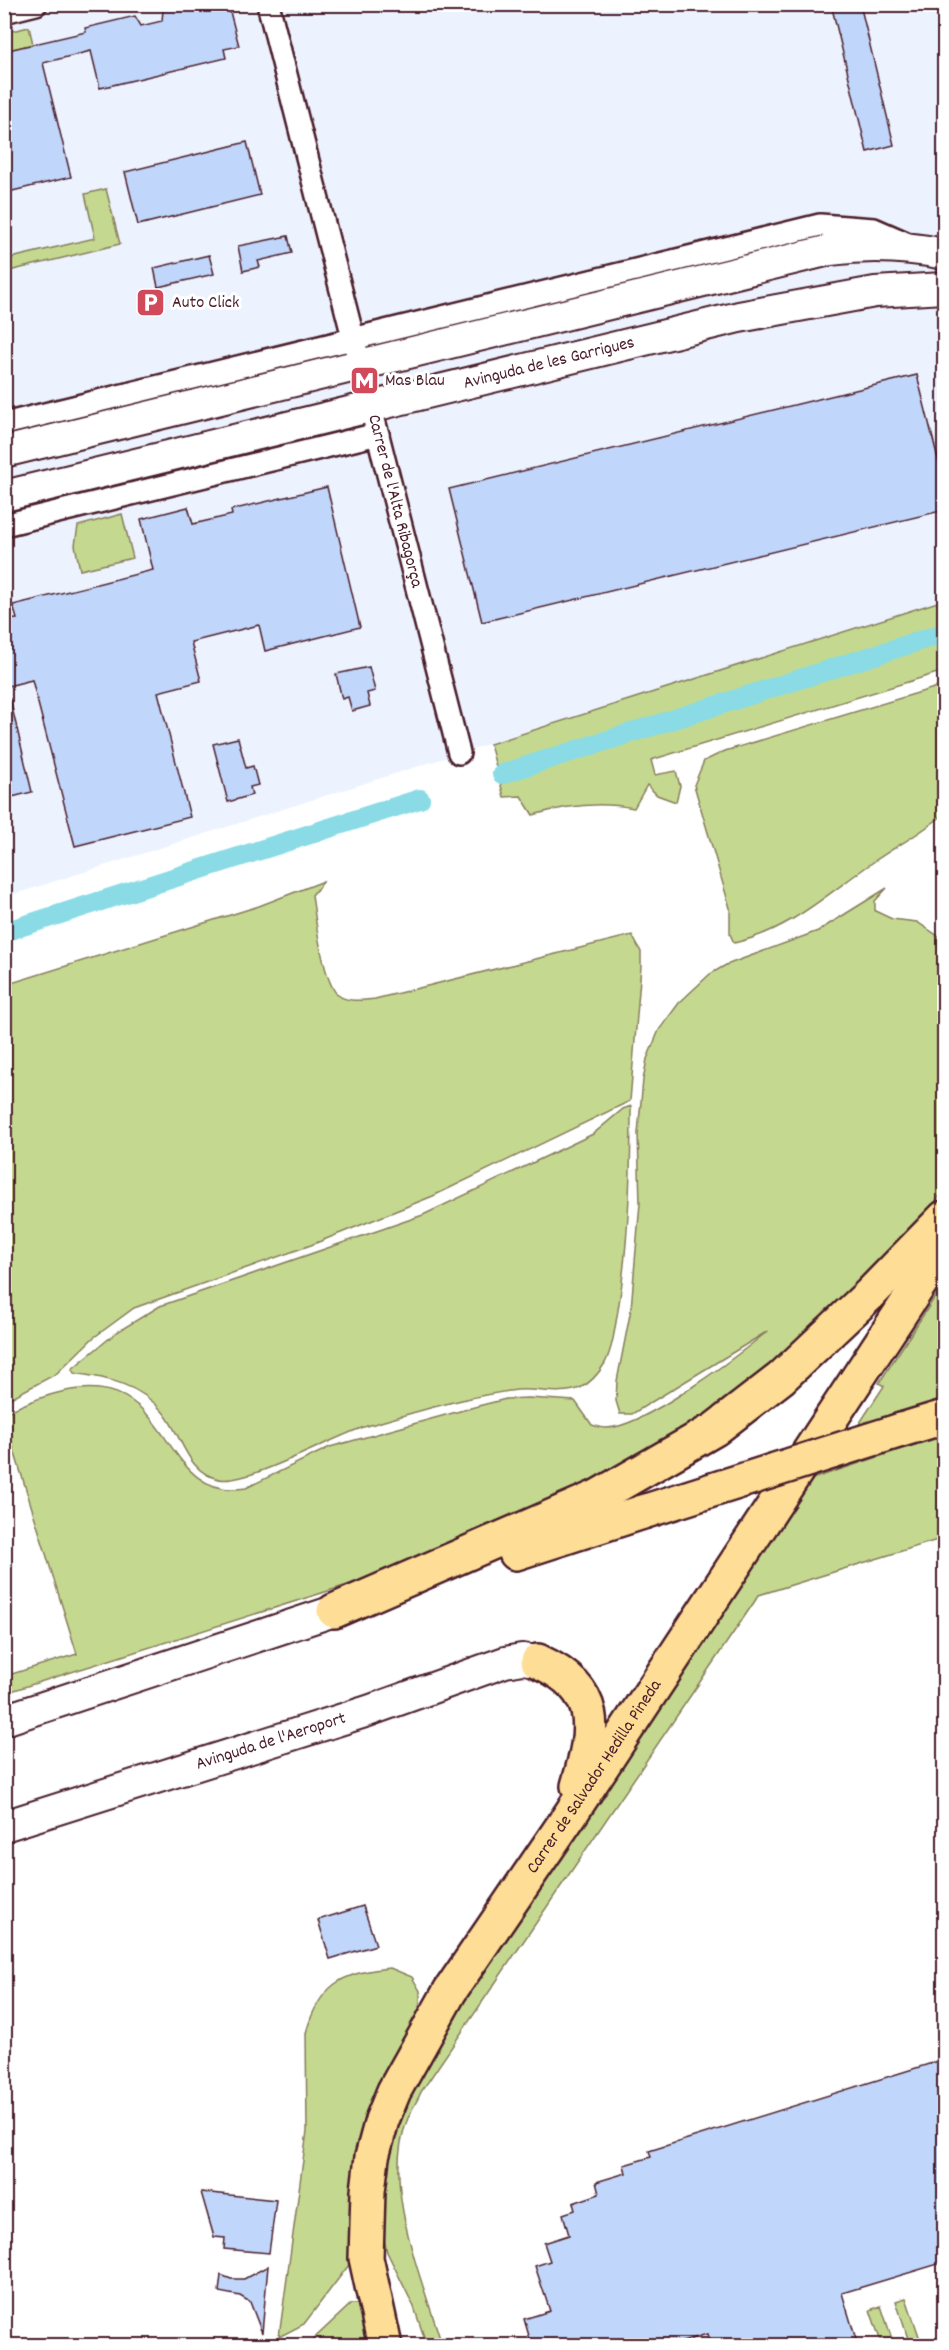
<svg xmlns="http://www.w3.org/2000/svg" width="949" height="2350" font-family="Dekko,sans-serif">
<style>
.built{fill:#ecf3fe}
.green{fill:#c4d98f;stroke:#877c5d;stroke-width:1.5}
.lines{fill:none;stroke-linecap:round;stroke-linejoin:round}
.canal{stroke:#8adbe5;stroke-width:20}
.building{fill:#c1d6fb;stroke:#4a1f2b;stroke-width:1.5}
.street-casing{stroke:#4a1f2b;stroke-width:26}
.secondary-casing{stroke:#4a1f2b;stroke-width:34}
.primary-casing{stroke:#4a1f2b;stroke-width:38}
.street{stroke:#fff;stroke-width:21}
.secondary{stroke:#fff;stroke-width:30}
.primary{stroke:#fedd96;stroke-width:33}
.primary-bridge-casing{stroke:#4a1f2b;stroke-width:38;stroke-linecap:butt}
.primary-bridge{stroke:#fedd96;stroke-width:33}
.labels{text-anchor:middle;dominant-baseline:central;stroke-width:6;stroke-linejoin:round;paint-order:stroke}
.poi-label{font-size:18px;fill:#4a1f2b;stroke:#fff;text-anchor:start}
.street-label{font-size:18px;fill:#4a1f2b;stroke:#fff}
</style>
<rect width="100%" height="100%" fill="#fff"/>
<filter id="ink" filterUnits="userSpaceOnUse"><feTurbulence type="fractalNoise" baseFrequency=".0167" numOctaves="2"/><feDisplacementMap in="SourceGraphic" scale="12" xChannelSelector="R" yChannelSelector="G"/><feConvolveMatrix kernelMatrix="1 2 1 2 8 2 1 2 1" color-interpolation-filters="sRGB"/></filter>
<g filter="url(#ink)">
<!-- built -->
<path class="built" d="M5,5H944V600L5,897Z"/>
<!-- green -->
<path class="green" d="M29,27L33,44L5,51L4,33Z
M106,189L120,244L5,272V232L11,258L95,238L85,194Z
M122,514L133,558L80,570L75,545L78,526Z
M944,600V671L651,760L655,775L676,771L680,786L676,802L657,795L647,785L634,808C599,801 567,805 533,815L521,796L504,797L490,744Z
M944,685V814C922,833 896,846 872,863C827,894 789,931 734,943L730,934V908L694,785L704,761L725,751Z
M324,881L312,895C315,916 323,982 338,995C348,1003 364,1000 375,999L632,935L641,952V966L630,1101L433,1196L311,1245L134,1308L93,1338L56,1374L5,1401V985L259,906Z
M887,888L875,901V911L892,919L917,922L944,940V1191L879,1268L763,1378L608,1479L511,1522L363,1580L5,1693V1676L77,1654L8,1431L5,1432V1413C185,1324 144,1505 246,1488L330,1447L478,1406L506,1399L528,1398L575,1401L592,1425C596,1426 601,1428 605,1428C641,1430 738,1355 768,1331L632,1414H620L616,1401L617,1381L631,1309L640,1203L638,1133L643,1080L647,1059L659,1030L679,1003L710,974L726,965L818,931Z
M631,1106C631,1174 629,1243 618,1310C615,1327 613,1347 605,1363C599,1373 591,1383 580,1388C560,1396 537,1388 517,1390C467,1396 416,1412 367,1426C332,1437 248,1485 219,1479C186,1473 182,1434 163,1412C139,1384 108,1378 74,1373L72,1369L117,1332L160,1306L423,1215L593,1134L623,1109Z
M944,1283V1405L850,1438L884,1386L879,1383Z
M944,1435V1538L759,1595L421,2092C417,2102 410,2111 407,2121C381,2186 423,2281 442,2345L427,2346L414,2307L387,2252L382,2232L387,2147L432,2045L803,1482Z
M390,1968L412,1977L420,1991V2002L418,2013L388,2065L367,2116L352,2261L304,2324L279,2337L307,2131L306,2033C319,1985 342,1972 390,1968Z
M906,2298L922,2345H910L896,2301Z
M351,2304H357L362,2308L373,2345L306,2346Z
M881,2306L894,2345H882L870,2310Z"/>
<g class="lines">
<!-- canal -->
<path class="canal" d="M502,774L944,633
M4,932L420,799"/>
</g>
<!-- building -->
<path class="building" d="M185,4H213L214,12L229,8L239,46L224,49L226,58L100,88L91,51L43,63L71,177L4,193V51L86,32L85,28L135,16L141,26L162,21L163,10Z
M831,4H860L894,145L867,152Z
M247,142L260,195L138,225L125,172Z
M288,236L292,253L258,261L260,267L243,271L238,246Z
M209,255L214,274L158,287L154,268Z
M917,375L945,487V510L482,622L449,489Z
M327,487L360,627L265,651L259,625L191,642L201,681L158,692L190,817L75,846L32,680L4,687V620L17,619L13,605L153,570L141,519L188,507L193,524L232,515L231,510Z
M369,667L375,691L367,693L370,706L352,711L348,697L342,699L336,674Z
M10,699L32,792L4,799V700Z
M238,738L246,768L253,766L258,785L250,787L252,795L228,802L213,744Z
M363,1906L376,1945L330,1959L318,1920Z
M945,2059V2262L842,2293L858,2346H711L707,2334L670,2346H532L524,2319L550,2311L535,2266L550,2261L544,2243L569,2235L563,2214L575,2210L573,2203L599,2194L596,2182L626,2173L624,2165L651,2157L649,2151Z
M201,2192L276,2200L269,2253L224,2249L225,2238L214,2237Z
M268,2266L262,2333L250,2302L240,2296L219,2292L221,2275L231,2279H244Z"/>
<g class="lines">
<defs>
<g id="street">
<path id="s1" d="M268,4L459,753"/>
<path d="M4,12L36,4"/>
<path d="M4,424L820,225L874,229L906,243"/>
<path d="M4,525L378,434"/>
</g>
<g id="secondary">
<path d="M4,452L830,250C870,245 905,246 944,254"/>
<path id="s2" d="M4,496L739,317L875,292L944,288"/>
<path d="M4,1720L334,1611"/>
<path id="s3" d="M4,1826L368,1711L505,1662L522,1659L538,1661"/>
</g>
<g id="primary">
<path d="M898,1431L944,1417"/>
<path d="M516,1553L643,1512"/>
<path d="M334,1611L597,1497L715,1429L781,1378L870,1294L944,1218"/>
<path d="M538,1661C602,1690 595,1728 578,1786"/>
<path id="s4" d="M385,2346L366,2258L368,2191L372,2157L382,2120L394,2091L450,1991L570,1815L944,1247"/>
</g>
</defs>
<!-- street casing -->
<use href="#street" class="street-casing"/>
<!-- secondary casing -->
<use href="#secondary" class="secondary-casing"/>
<!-- primary casing -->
<use href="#primary" class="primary-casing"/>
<!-- street -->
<use href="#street" class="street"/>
<!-- secondary -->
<use href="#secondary" class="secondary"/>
<!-- primary -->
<use href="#primary" class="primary"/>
<defs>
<path id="primary-bridge" d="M643,1512L898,1431"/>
</defs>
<!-- primary-bridge casing -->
<use href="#primary-bridge" class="primary-bridge-casing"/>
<!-- primary-bridge -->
<use href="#primary-bridge" class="primary-bridge"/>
</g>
</g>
<!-- icons -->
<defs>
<symbol id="parking-square" viewBox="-11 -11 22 22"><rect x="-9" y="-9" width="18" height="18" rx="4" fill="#d1495b" stroke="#fff"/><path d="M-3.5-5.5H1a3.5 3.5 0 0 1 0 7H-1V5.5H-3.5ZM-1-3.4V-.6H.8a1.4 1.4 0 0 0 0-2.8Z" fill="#fff"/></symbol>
<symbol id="metro-square" viewBox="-11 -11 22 22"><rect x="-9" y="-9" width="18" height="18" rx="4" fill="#d1495b" stroke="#fff"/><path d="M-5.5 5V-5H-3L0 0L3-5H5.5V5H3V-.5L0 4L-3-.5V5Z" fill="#fff"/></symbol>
</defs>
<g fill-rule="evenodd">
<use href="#parking-square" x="134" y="286" width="33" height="33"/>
<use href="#metro-square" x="348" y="364" width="33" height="33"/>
</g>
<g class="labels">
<!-- poi labels -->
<g class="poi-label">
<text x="172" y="303">Auto Click</text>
<text x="385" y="381">Mas Blau</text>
</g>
<!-- street labels -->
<g class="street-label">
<text stroke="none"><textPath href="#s2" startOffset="561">Avinguda de les Garrigues</textPath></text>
<text stroke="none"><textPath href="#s1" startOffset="513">Carrer de l'Alta Ribagorça</textPath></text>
<text stroke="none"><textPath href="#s3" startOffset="280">Avinguda de l'Aeroport</textPath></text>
<text stroke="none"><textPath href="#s4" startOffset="634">Carrer de Salvador Hedilla Pineda</textPath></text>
</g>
</g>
<!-- margin -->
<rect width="949" height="2350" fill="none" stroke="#fff" stroke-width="24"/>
<rect x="12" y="12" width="925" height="2326" fill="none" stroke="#4a1f2b" stroke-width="2" filter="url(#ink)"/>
</svg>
